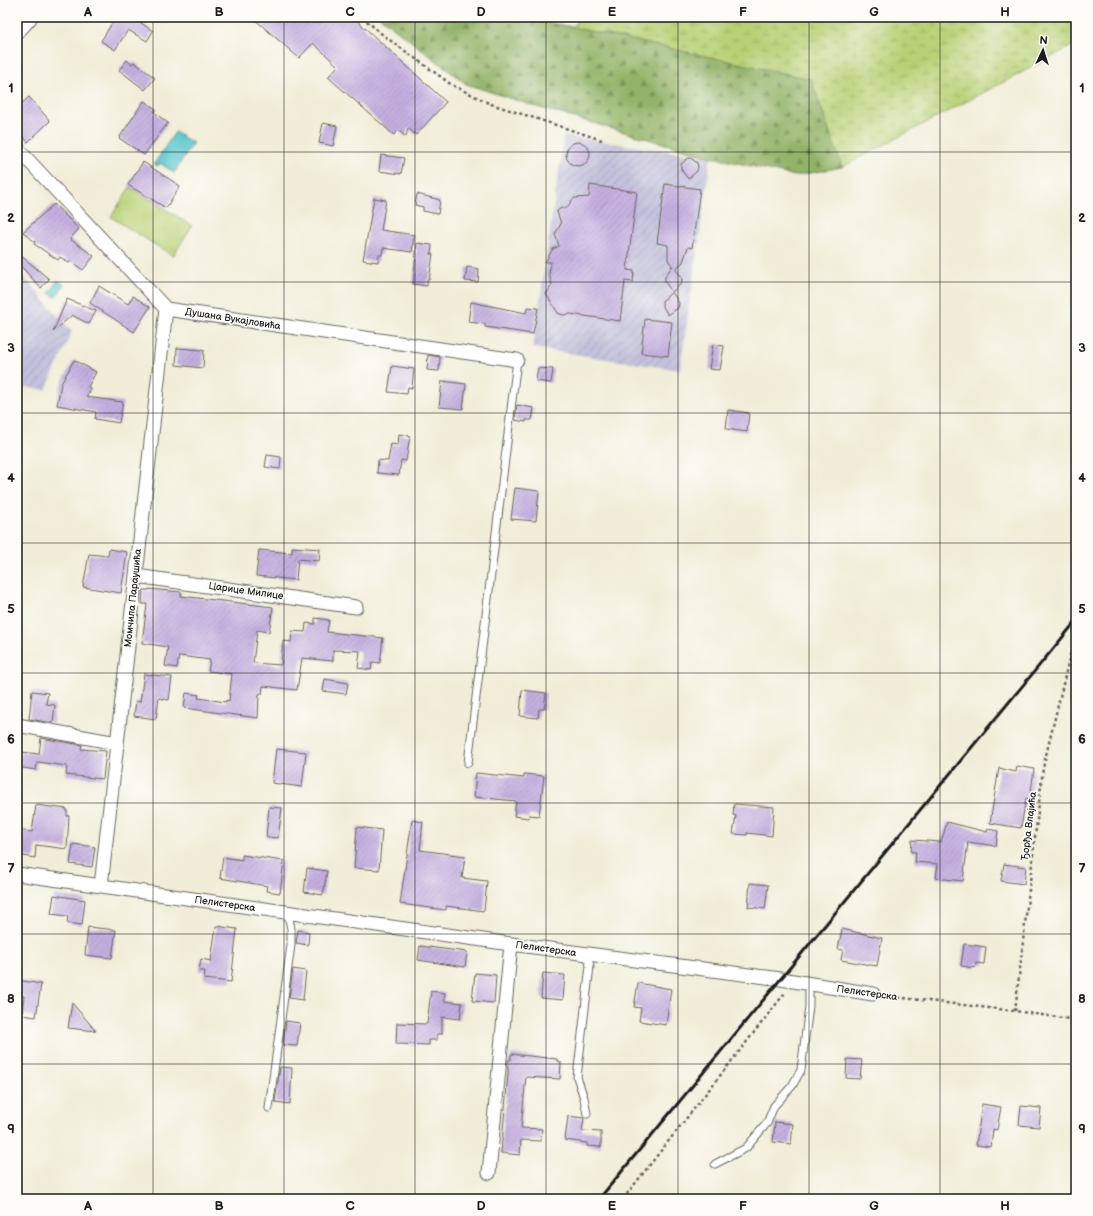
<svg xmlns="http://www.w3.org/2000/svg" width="1093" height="1216" font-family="'Balsamiq Sans',sans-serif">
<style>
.industrial{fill:url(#industrial-furrows)}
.grass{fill:#b8d176;stroke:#6a7649}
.forest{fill:url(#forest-firs);stroke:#576842}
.wetland{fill:url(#wetland-marsh);stroke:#6a7649}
.water{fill:#56c4ca;stroke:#397073}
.building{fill:url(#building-hatch)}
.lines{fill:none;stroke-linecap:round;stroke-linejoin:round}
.service-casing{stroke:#67655e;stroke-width:9}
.minor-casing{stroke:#67655e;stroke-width:15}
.primary-casing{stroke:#67655e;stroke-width:23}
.path{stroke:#67655e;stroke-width:2.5;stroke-dasharray:3 3;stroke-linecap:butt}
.service{stroke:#fff;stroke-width:7}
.minor{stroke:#fff;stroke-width:13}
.primary{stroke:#fff;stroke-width:21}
.rail{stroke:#1c1c1c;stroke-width:3}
.grid{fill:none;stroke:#1c1c1c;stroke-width:1;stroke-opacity:0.55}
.labels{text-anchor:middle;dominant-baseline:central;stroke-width:3;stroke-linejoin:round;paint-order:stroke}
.street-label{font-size:10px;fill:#1c1c1c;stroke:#fdfcf7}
.neatline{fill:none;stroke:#1c1c1c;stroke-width:1.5}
.grid-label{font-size:13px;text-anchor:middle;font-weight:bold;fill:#1c1c1c}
</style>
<defs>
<pattern id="industrial-furrows" width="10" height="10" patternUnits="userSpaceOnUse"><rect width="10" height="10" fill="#c3c1db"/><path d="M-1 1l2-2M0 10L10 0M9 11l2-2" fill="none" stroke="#a7a5bb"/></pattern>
<pattern id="forest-firs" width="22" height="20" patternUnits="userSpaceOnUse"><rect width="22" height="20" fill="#92b367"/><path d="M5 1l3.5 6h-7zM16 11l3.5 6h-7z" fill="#769154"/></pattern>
<pattern id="wetland-marsh" width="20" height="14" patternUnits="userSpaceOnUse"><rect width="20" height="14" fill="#b8d176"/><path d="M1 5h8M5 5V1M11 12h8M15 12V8" fill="none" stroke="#9eb366"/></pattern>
<pattern id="building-hatch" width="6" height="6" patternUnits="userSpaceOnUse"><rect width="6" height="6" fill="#c4afe0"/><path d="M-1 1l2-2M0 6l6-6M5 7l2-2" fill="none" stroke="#a896c0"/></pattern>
</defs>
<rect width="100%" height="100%" fill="#fdfcf7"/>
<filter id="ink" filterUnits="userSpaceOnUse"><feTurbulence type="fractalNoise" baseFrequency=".025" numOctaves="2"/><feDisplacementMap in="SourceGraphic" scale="8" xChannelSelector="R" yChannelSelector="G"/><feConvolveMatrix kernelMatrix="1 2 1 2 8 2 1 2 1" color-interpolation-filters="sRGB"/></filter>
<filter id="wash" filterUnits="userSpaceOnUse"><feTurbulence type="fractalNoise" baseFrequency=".012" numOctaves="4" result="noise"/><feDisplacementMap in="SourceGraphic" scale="16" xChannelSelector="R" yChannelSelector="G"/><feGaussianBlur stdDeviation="0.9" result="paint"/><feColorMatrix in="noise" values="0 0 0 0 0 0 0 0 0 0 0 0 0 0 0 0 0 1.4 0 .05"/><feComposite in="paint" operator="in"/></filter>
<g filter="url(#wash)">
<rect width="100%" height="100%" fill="#f1edd8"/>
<!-- industrial -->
<path class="industrial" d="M564,136L711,157L680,370L533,348Z
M17,269L72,332L46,390L17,386Z"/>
<!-- grass -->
<path class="grass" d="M130,187L192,226L173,256L111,217Z"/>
<!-- forest -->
<path class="forest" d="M380,17H520L572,27L811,79L842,167L795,176L711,157L540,108L466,84Z"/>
<!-- wetland -->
<path class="wetland" d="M580,17H1076V44L842,167L811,79L572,27Z"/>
<!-- water -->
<path class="water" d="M175,132L193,143L174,173L160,163L158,166L154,164Z
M58,280L64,285L56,297L49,293Z"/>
<g id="blocks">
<!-- building -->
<path class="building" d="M109,17H137L135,19L153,31L147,41L128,30L115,50L101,41L114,20Z
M252,17H353L446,102L416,135L408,128L406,137L398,130L394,135L328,77L338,66L313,43L299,58Z
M127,60L132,64L134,62L155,78L145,90L119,70Z
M29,97L50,121L28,142L17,130V108Z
M144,101L156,109L154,112L168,123L144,155L119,138Z
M323,123L337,126L333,146L319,143Z
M566 154a12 12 0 1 1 24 0a12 12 0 1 1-24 0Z
M381,155L404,158L401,174L379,171Z
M691,158L697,163L698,167L697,171L688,179L681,169V164L687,159Z
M143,162L180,186L166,208L128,185Z
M665,184L700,189L692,248L688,247L683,262L675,269L681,276L682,280L681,284L672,292L665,282V277L672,266L673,267L668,260V245L657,243Z
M590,185L637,192L627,270L634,271L633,282L625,281L620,321L570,314L563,315L558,313L546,294L552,285L549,274L551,262H545L553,249L559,246L555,234L561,224L557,211L561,208H567L572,200L575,198L589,197Z
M417,194L440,200L438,214L423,211V207L415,205Z
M374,198L386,200L381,230L414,235L412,252L383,248L382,255H379L378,262L363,260Z
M54,204L79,229L70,239L94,256L83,270L71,261L69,263L60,257L58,260L34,244L35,242L23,232Z
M417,243L432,245L431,254H433L429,280L427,279V286L413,284Z
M19,254L49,279L41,288L17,262V257Z
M467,267L479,269L478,282L465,281Z
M99,286L128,304L133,296L150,307L134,332L90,303Z
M672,292L679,303L678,308L668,315L662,305V301Z
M67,299L96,311L89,324L72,315L53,332Z
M471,302L526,313L527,307L538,308L533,334L485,327V324L468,322Z
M645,319L672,322L668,356L641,353Z
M713,344L724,346L720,370L709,369Z
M177,348L204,350L203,368L176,365Z
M428,355L440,357L439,371L427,370Z
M74,360L96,372L88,387L91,389L86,397L123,402L119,423L95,419L96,412L57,405L61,384Z
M392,366L414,369L412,388L408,387L407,394L388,392Z
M538,368L553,369L551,383L536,381Z
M442,381L466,384L463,409L439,407Z
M517,405L534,408L532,420H526V422L515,420Z
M728,410L749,413L747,432L726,429Z
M399,434L410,436L406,461L401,460L399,475L377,473L378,460L388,461L391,444L398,445Z
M267,455L281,457L280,469L265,467Z
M515,488L539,491L536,521L511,519Z
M292,547L320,549L319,561L298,559L296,580L256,576L259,550L292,553Z
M109,549L127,552L121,593L83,587L89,554L108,556Z
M149,589L181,592V596L273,607L269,632L257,630L253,663L281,665L283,641L291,642L292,631L305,632L306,623L315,624V618L329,620L327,632L383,638L380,663L372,662L371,670L358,668L360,651L333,650V661L302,658L297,690L263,686L262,694H259L258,718L184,708L186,693L199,695L198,698L226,702V700L229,701L232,674L208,671L210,660L179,656L177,668L165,666L168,647L142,643L147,604H142L143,590H149Z
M144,674L172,677L169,700L159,698L156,719L134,716L136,701L140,702Z
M325,679L348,683L346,694L323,691Z
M522,690L546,693L544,709H539L538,718L520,716Z
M32,691L48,693L46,704L55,705L53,723L29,719Z
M41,738L82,745L81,749L106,751L103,779L66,775L67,766L37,762L36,770L17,767V755L21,756V752L39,754Z
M276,749L306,752L302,787L272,783Z
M1017,766L1034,769L1030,799L1026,798L1021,828L990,823L999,768L1016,772Z
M476,773L524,778V774L544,776L539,816L529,815L528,818L514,816L516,801L474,797Z
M734,804L774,807L772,836L747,833V835L733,834L736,816L733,815Z
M36,805L67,809V816H69L67,849L36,845L35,858L17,855L19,830L32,832Z
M269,807L282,808L278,838L266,837Z
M412,820L423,822L420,850L465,856L462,878L487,881L484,911L446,906V910L400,904Z
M947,822L987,832L988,829L998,831L996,846L968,842L963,881L936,878L938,864L915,862L916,852H911L912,840L941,842Z
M357,827L382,830L379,870L354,868Z
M73,844L95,847L92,867L70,864Z
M242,855L284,861L280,893L266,891L267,886L220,878L223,857L242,860Z
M1004,864L1026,867L1024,884L1001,881Z
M307,868L327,871L323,895L304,892Z
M750,883L768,885L765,909L748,907Z
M54,895L85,900L82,925L67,923L68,916L51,914Z
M216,926L237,929L231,982L204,979L205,971H199L201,959L211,961Z
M88,927L116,930L112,958L85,955Z
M842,929L882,938L877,966L841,960L843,950L838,949Z
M298,930L309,932L308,945L296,943Z
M964,944L986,947L984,964L976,963L975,968L961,966Z
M420,946L467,952L465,967L418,960Z
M293,969L306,971L303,1000L289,998Z
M475,973L496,975L494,1003L472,1001Z
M543,973L565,975L563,1000L541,998Z
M17,980L41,984L36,1017L22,1015L24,996L17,995Z
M638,983L671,989L666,1025L639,1021L641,1008L634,1007Z
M431,991L445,993L444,1001L462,1003L460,1019L442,1017V1034H437V1040H429V1045L396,1044L397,1023L427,1024Z
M72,1003L96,1031L68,1028Z
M286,1021L300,1023L297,1046L283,1045Z
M511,1054L557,1059V1061L561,1062L560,1079L526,1077L521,1128L542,1129L541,1141L521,1140L520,1155L501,1153L508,1074V1060H511Z
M847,1059L862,1060L860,1079L846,1078Z
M280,1067L292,1068L290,1104L275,1102Z
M982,1104L1001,1107L997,1130L993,1129L991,1147L976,1145Z
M1021,1106L1041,1108L1039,1127L1019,1125Z
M568,1116L584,1118L582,1131L601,1132V1147L587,1146V1143L565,1140Z
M775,1122L793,1124L791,1144L773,1142Z"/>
</g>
</g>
<g filter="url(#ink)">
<use href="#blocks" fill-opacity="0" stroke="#67655e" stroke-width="1"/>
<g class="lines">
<defs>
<path id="service" d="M468,763L517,360
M269,1108L291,945V929L288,913
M587,1114L584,1098L577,1077L590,966L587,954
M715,1164L746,1148L767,1123L774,1106L792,1086L801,1070L809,1006V984"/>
<path id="minor" d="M17,148L166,309L517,360
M136,576L356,607
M17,725L117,743
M17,874L511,944L781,979L873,994
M101,886L166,309
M489,1173L511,944"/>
<path id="primary" d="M17,27L26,17"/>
</defs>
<!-- service casing -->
<use href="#service" class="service-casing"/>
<!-- minor casing -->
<use href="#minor" class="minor-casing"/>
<!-- primary casing -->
<use href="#primary" class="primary-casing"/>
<!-- path -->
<path class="path" d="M362,17L383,35L452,85L491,104L602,140
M886,996L1015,1011L1076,1020
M1015,1011L1043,768L1070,655L1076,647
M623,1199L785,993"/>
<!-- service -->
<use href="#service" class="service"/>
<!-- minor -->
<use href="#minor" class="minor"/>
<!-- primary -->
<use href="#primary" class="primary"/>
<!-- rail -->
<path class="rail" d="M599,1199L1076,621"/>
</g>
</g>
<!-- grid -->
<path class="grid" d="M153,17V1199M284,17V1199M415,17V1199M546,17V1199M678,17V1199M809,17V1199M940,17V1199M17,152H1076M17,282H1076M17,413H1076M17,543H1076M17,673H1076M17,803H1076M17,934H1076M17,1064H1076"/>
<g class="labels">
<!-- street labels -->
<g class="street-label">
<text transform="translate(233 319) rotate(9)">Душана Вукајловића</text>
<text transform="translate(246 591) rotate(8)">Царице Милице</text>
<text transform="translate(133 598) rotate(-84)">Момчила Параушића</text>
<text transform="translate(1029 826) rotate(-83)">Ђорђа Влајића</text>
<text transform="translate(225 904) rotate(8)">Пелистерска</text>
<text transform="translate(546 949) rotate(8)">Пелистерска</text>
<text transform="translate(867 993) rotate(8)">Пелистерска</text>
</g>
</g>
<!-- margin -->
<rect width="1093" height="1216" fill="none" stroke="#fdfcf7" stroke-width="44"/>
<!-- north arrow -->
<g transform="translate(1043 50) rotate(4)" stroke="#fdfcf7" stroke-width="3" paint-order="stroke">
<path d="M0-3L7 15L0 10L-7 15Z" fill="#1c1c1c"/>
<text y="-6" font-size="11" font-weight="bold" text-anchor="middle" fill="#1c1c1c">N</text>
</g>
<rect x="22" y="22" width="1049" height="1172" class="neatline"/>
<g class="grid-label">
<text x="88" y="16">A</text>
<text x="219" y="16">B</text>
<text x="350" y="16">C</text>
<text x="481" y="16">D</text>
<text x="612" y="16">E</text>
<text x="743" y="16">F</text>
<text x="874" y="16">G</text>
<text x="1005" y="16">H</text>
<text x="11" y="92">1</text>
<text x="1082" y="92">1</text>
<text x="11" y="222">2</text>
<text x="1082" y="222">2</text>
<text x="11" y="352">3</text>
<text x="1082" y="352">3</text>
<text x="11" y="482">4</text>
<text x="1082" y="482">4</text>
<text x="11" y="613">5</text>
<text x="1082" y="613">5</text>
<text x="11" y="743">6</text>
<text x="1082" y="743">6</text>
<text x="11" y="873">7</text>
<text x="1082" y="873">7</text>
<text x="11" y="1003">8</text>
<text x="1082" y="1003">8</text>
<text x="11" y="1133">9</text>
<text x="1082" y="1133">9</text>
<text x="88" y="1210">A</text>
<text x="219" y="1210">B</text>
<text x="350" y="1210">C</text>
<text x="481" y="1210">D</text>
<text x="612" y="1210">E</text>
<text x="743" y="1210">F</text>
<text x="874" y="1210">G</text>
<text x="1005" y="1210">H</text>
</g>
</svg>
